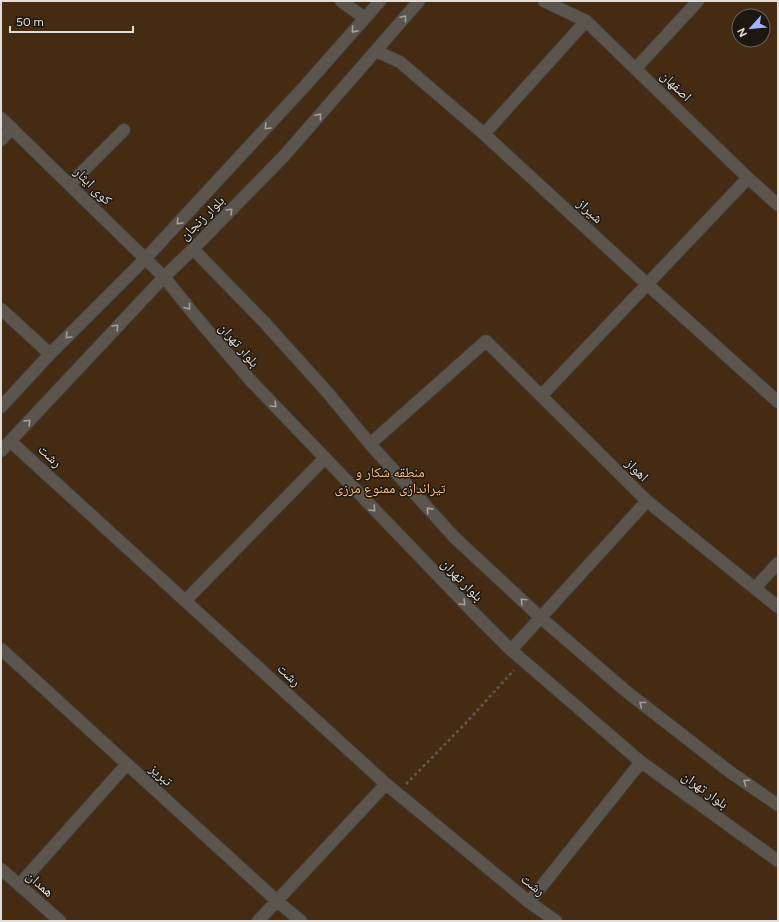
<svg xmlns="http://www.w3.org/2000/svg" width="779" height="922" font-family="Figtree,'Noto Naskh Arabic',sans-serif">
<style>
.green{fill:#442b11;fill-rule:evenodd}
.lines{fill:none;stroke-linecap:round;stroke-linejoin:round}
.minor-casing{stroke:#413d38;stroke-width:14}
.path{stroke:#5f5a54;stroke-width:2.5;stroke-dasharray:3 3;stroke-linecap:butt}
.minor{stroke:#5c554e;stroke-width:12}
.oneway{stroke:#a5a09a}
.labels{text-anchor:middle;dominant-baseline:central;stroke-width:3;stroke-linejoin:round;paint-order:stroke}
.street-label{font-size:14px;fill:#e1ddd9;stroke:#1d1711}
.park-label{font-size:14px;fill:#fdc083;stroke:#1d1711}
</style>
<rect width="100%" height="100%" fill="#26201a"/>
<!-- green -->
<path class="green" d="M1,1H778V921H1ZM739,16H763V40H739Z"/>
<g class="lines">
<defs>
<path id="minor" d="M341,1L365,18
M544,1L586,21L748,178L778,205
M376,51L400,62L484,134L648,285L778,402
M636,68L698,1
M1,118L164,277L197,318L251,381L475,614L511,650L641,762L778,861
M484,134L586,21
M1,140L12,128
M70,184L124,130
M193,249L265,323L328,393L370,444L454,537L540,617L627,692L730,772L778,805
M1,309L50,354
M541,396L748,178
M1,407L50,354L145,259L304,87L380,1
M10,441L386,784L529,902L556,921
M370,444L486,341L647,501L778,607
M1,451L164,277L193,249L284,156L419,1
M755,588L778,563
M186,600L325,458
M1,649L277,901L301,921
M511,650L647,501
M1,869L60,921
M19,885L127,764
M529,902L641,762
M258,921L386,784"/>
</defs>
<!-- minor casing -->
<use href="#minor" class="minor-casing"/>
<!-- path -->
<path class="path" d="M406,784L464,725L514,670"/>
<!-- minor -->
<use href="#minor" class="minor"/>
</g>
<!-- one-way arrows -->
<defs><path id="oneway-chevron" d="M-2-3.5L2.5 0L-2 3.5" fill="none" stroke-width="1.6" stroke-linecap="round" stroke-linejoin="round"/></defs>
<g class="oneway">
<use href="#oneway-chevron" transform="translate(404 18) rotate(-50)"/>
<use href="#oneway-chevron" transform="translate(354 30) rotate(132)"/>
<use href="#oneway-chevron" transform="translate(319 116) rotate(-49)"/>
<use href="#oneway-chevron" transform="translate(267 127) rotate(133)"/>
<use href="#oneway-chevron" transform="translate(230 211) rotate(-46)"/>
<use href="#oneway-chevron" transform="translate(179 222) rotate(133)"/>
<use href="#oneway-chevron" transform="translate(188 307) rotate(52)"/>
<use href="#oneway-chevron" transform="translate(116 327) rotate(-47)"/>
<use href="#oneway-chevron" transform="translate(68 336) rotate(135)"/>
<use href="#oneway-chevron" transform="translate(274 405) rotate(46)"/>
<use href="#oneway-chevron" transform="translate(28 422) rotate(-47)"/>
<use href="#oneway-chevron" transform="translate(373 509) rotate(46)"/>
<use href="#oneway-chevron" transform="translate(429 510) rotate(-132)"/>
<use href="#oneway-chevron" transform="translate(523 601) rotate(-137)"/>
<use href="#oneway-chevron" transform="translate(463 603) rotate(46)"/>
<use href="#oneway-chevron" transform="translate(642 704) rotate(-142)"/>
<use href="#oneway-chevron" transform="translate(746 782) rotate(-145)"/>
</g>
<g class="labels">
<!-- street labels -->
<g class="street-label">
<text transform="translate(676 86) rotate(45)">اصفهان</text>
<text transform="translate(93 186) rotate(45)">کوی ایثار</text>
<text transform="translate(590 211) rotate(43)">شیراز</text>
<text transform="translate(202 218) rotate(-45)">بلوار زنجان</text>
<text transform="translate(239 345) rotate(49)">بلوار تهران</text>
<text transform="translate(50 456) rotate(42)">رشت</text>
<text transform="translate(637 470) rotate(45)">اهواز</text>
<text transform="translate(462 580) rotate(46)">بلوار تهران</text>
<text transform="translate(289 675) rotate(43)">رشت</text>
<text transform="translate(161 775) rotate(42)">تبریز</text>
<text transform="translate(705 790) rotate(36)">بلوار تهران</text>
<text transform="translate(40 884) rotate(42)">همدان</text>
<text transform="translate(533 885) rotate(38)">رشت</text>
</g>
<!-- park labels -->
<g class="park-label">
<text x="390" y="472">منطقه شکار و<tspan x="390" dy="16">تیراندازی ممنوع مرزی</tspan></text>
</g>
</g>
<!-- border -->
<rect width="779" height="922" fill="none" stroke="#e1ddd9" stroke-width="4"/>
<!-- north arrow -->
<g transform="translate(751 28) rotate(243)"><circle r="19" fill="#1d1711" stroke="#6b6661"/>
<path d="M0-3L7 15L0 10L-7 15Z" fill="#a4b2fc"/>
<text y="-6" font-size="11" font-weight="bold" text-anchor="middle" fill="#e1ddd9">N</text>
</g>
<!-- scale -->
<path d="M10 26v6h123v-6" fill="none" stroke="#e1ddd9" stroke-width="2"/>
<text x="16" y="26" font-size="12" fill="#e1ddd9" stroke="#1d1711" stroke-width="3" paint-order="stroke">50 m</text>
</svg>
